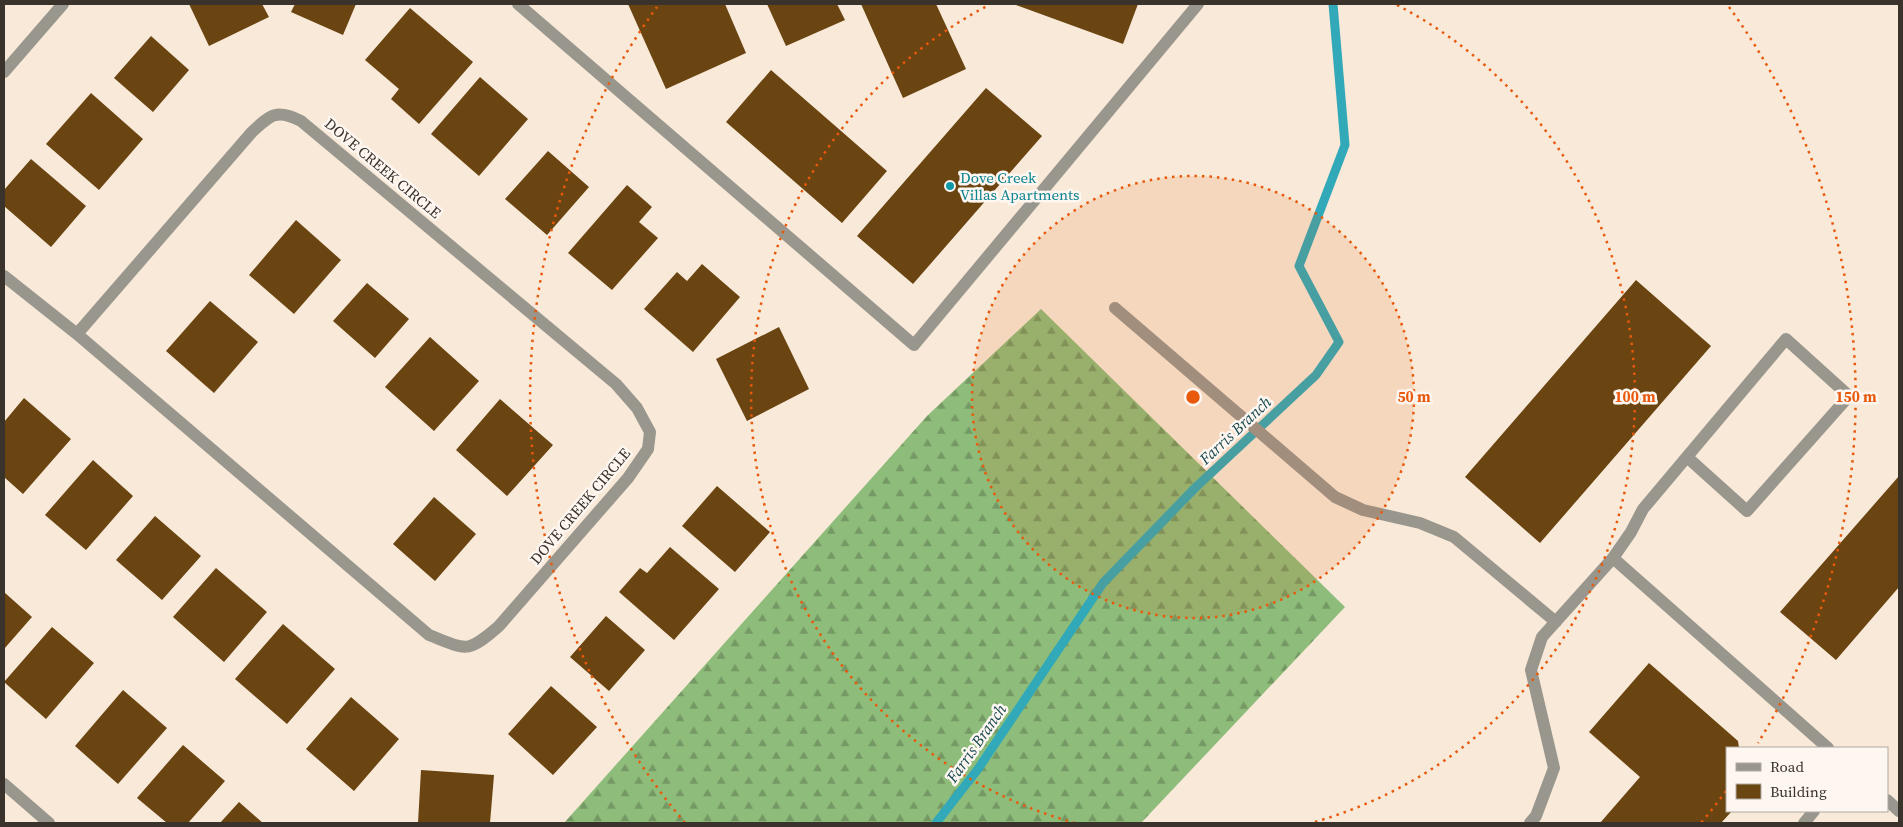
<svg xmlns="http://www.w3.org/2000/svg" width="1903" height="827" font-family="'Source Serif 4',serif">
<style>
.forest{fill:url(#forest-firs)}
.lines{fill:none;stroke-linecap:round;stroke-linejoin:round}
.stream{stroke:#32a9b8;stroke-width:9}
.building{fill:#6a4411}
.minor{stroke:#99968e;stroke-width:12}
.ring{fill:none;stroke:#e8590c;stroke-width:2.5;stroke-dasharray:2.5 5}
.culture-dot{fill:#0f9aa8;stroke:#fef7f1;stroke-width:2}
.labels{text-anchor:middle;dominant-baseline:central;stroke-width:5;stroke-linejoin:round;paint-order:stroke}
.street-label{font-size:15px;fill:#39332c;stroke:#fef7f1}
.culture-label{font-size:15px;fill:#0d838f;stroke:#fef7f1;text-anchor:start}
.water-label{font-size:16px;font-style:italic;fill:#1a4b52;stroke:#fef7f1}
.centre{fill:#e8590c;stroke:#fef7f1;stroke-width:2.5}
.ring-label{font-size:15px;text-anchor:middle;font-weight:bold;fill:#e8590c;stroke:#fef7f1;stroke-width:5;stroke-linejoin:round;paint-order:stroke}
</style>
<defs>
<pattern id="forest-firs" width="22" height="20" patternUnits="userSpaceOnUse" patternTransform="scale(1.25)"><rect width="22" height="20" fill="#8ebc7a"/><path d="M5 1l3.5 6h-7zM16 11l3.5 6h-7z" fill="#759964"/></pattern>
</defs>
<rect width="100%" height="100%" fill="#f8e9d8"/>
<!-- forest -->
<path class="forest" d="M1041,309L1345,607L1141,823H564L927,416Z"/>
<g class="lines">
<!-- stream -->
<path class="stream" d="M936,823L978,769L1103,583L1195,488L1316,375L1339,342L1299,266L1345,145L1333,4"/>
</g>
<!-- building -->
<path class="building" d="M189,4H262L269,17L209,46Z
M295,4H356L343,35L291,12Z
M628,4H725L746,53L666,89Z
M767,4H837L845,20L786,46Z
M861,4H936L966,69L903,98Z
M1013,4H1138L1123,44Z
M410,8L473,62L419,124L391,99L399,89L365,60Z
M151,36L189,70L153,112L114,78Z
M771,70L887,171L842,223L726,122Z
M480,77L528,119L479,176L431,134Z
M986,88L1042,136L913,284L857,236Z
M91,93L143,139L99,190L46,144Z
M548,151L589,187L547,235L505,199Z
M31,159L86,206L51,247L4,206V190Z
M627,185L652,207L639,222L658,238L612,290L568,253Z
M296,220L341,260L294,314L249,275Z
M702,264L740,297L693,352L644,309L677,272L687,281Z
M1636,280L1711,346L1540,543L1465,477Z
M367,283L409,319L375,358L333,321Z
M210,301L258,342L214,393L166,351Z
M779,327L809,389L747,421L716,359Z
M430,337L479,381L434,431L385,387Z
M24,398L71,439L23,494L4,477V422Z
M500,399L553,445L507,496L456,450Z
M93,460L133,496L86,550L45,515Z
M1899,476V587L1836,660L1780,612Z
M717,486L770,532L735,572L682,526Z
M434,497L476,534L435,581L393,544Z
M155,516L201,556L162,600L116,560Z
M670,547L719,589L674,640L619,592L640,568L647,573Z
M216,568L267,612L224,662L173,617Z
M4,592L32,617L4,649Z
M606,616L645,650L609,691L570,657Z
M283,624L335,669L287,724L235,679Z
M52,627L94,663L46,719L4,682Z
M1649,663L1738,741L1739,748H1727V811H1732L1721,823H1600L1640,777L1589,732Z
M551,686L597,727L553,775L508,734Z
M123,690L167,728L118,784L75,746Z
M351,697L399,739L354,791L306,749Z
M183,745L225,781L188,823H167L137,798Z
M421,770L494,775L490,823H418Z
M239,802L263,823H220Z"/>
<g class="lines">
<!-- minor -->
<path class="minor" d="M518,4L914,345L1198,4
M4,72L63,4
M4,276L77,334L429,635C467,650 467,654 499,626L628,478L648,449L650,432L637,408L616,384L301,121C277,109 271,114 252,132L77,334
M1115,308L1335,497L1363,510L1420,523L1454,537L1556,622
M1687,457L1747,511L1849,396L1786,339L1643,509L1631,532L1613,558L1828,748
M4,784L49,823
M1887,800L1899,811
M1530,823L1536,816L1554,768L1531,670L1542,637L1613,558
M1804,823L1814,811"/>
</g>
<!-- distance rings -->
<circle cx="1193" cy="397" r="221" fill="#e8590c" fill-opacity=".12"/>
<g class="ring">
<circle cx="1193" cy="397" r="221"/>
<path d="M1075 823A442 442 0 0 1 989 5M1397 5A442 442 0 0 1 1311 823"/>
<path d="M1726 791A663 663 0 0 1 1701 823M685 823A663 663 0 0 1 657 7M1729 7A663 663 0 0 1 1758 743"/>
</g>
<!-- markers -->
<circle class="culture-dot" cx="950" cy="186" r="5"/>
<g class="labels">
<!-- street labels -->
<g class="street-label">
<text transform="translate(383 168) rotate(40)">DOVE CREEK CIRCLE</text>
<text transform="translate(580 506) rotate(-50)">DOVE CREEK CIRCLE</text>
</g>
<!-- culture labels -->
<g class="culture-label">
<text x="960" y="177">Dove Creek<tspan x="960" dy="17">Villas Apartments</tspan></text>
</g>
<!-- water labels -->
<g class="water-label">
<text transform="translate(1235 430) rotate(-43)">Farris Branch</text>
<text transform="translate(976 743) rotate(-55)">Farris Branch</text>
</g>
</g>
<circle cx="1193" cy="397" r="8" class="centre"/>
<g class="ring-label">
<text x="1414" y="402">50 m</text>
<text x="1635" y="402">100 m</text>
<text x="1856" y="402">150 m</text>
</g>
<!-- border -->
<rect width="1903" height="827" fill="none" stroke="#39332c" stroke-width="10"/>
<!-- legend -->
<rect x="1726" y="747" width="162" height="65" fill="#fef7f1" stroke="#afa9a2"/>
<rect x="1736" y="763" width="25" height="8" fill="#99968e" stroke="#afa9a2"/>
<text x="1770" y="772" font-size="15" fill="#39332c">Road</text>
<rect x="1736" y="784" width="25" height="15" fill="#6a4411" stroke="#afa9a2"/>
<text x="1770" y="797" font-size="15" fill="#39332c">Building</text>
</svg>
